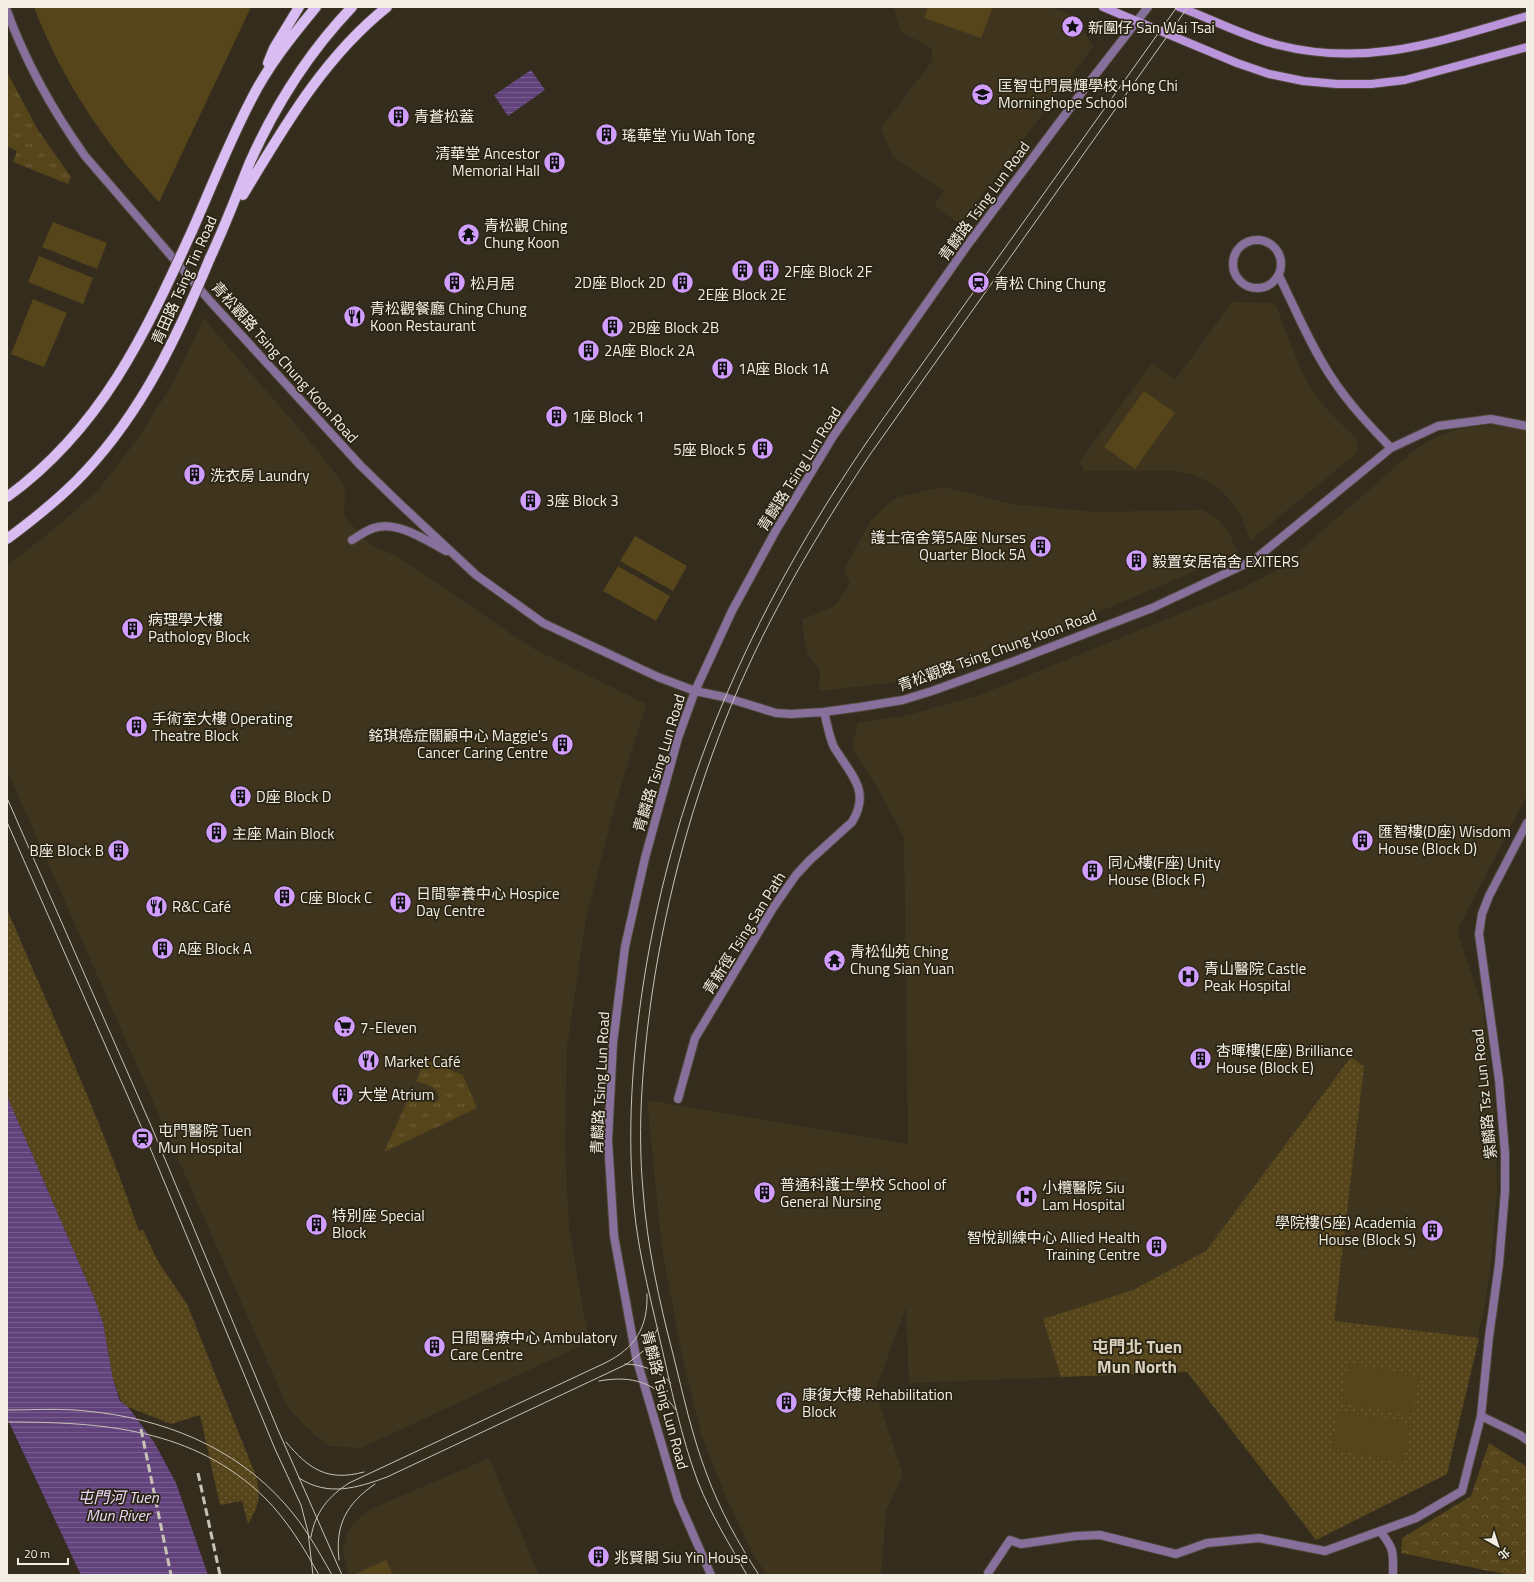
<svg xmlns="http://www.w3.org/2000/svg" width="1534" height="1582" font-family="'Titillium Web','Noto Sans TC',sans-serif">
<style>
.built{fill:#3f351e}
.grass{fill:url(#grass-tufts)}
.forest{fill:url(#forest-crowns)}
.park{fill:url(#park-dots)}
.pitch{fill:#56451a}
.water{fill:url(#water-rules)}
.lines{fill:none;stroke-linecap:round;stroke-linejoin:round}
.minor-casing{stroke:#4f4839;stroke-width:10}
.tertiary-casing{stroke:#4f4839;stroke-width:10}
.secondary-casing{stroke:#4f4839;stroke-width:10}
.primary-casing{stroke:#4f4839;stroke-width:12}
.minor{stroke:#87709c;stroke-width:8}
.tertiary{stroke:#87709c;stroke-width:8}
.secondary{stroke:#ba95db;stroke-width:8}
.primary{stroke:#d8bcf2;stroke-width:10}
.tram{stroke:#c8c3b7;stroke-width:1}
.rail{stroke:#c8c3b7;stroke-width:3;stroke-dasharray:8 4;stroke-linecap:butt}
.primary-bridge-casing{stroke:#4f4839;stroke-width:12;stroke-linecap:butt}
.primary-bridge{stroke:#d8bcf2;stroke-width:10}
.labels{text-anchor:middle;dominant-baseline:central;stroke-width:3.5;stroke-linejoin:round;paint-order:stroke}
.poi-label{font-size:15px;fill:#f2eee3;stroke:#2a2414;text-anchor:start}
.street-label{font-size:15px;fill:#f2eee3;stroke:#2a2414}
.water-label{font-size:16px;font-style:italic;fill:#ecdafd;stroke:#2a2414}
.quarter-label{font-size:17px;font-weight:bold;fill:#d9d0bc;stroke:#2a2414}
</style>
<defs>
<pattern id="grass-tufts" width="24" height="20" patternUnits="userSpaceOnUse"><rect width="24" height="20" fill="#56451a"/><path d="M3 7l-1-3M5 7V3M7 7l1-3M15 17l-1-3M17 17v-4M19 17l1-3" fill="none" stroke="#6f603b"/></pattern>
<pattern id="forest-crowns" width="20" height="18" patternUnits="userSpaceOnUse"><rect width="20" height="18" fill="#56451a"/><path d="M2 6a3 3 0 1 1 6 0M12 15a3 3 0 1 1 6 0" fill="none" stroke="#6f603b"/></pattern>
<pattern id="park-dots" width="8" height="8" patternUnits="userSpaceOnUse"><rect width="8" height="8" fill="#56451a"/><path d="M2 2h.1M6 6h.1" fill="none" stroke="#6f603b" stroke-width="1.8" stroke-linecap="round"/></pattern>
<pattern id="water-rules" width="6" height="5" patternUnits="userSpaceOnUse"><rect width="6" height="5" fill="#61427b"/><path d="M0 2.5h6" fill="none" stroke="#785e8e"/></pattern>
</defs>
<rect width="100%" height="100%" fill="#342d1d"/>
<!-- built -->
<path class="built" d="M893,7H1050L1077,17L1093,47L960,224L934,206L944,191L893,157L881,128L933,60L931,48L901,32Z
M1232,302L1275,303L1299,365L1308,384L1321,402L1339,422L1356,438L1358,452L1250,541L1241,514L1228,498L1210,482L1190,474L1174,471H1084L1080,461L1152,363L1175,380Z
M204,319L302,432L341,480L345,491L344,516L370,545L397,556L532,648L646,704L616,802L586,918L567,1047L565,1142L569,1229L589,1342L361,1448L328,1446L305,1426L287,1406L7,770V566L60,524L98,490L136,441L172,385Z
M1488,425L1505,426L1527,431V795L1457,931L1483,1008L1495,1117L1497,1191L1491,1264L1486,1300L1447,1474L1316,1540L1187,1372L909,1383L906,1307L875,1391L903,1475L886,1511L881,1575H767L753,1554L725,1495L701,1433L682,1354L662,1249L647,1100L908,1144L904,838L881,794L852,748L858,723L904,716L977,696L1241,589L1280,568L1411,453L1425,443L1440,436L1455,430Z
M944,487L1011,504L1097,512L1203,510L1213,515L1228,531L1238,553L1042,636L936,678L819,691L820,669L807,654L802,620L836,605L850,583L844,570L871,520L895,498L932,489Z
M489,1458L539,1575H349L343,1551L347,1534L355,1522L369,1510Z"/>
<!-- grass -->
<path class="grass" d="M7,72L38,130L71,177L68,184L13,162L17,151L7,146Z
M425,1060L463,1075L477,1108L384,1152L411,1093L434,1103L439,1099C438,1086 426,1085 416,1081Z"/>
<!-- forest -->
<path class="forest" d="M1489,1443L1527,1467V1575H1509L1401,1553L1402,1538L1471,1496Z"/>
<!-- park -->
<path class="park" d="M7,909C52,1016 102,1121 139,1231L143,1230L159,1263L187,1304L256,1476C261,1498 259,1505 248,1524L242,1501L220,1505L200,1415L171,1424L128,1407L122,1403L113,1379L103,1323L95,1300L7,1096Z
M1351,1057L1364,1067L1334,1321L1479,1338L1447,1474L1316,1540L1187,1372L1061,1377L1043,1319L1133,1290L1206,1251Z"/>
<!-- pitch -->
<path class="pitch" d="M34,7H251L159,202C106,145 62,81 34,7Z
M928,7H993L981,38L924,18Z
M53,222L107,243L97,269L42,247Z
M39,256L93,278L83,304L28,282Z
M33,299L67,313L44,367L11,354Z
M1144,391L1175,413L1135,469L1104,447Z
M635,536L687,566L673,591L620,561Z
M618,566L670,596L656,621L603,591Z
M1348,1363L1420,1376L1412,1416L1341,1403Z
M1339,1410L1411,1423L1403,1463L1331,1449Z
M386,1560L393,1575H353Z"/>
<!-- water -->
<path class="water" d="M531,70L545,90L508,116L494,95Z
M7,1096L95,1300L103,1323L113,1379L120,1401L128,1407L154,1442L176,1483L208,1575H81L7,1418Z"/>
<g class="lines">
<defs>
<path id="minor" d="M1233 264a24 24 0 1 1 48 0a24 24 0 1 1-48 0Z
M1279,276C1296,310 1311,347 1332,378C1349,404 1370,426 1391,448
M695,691L724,697L776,713L791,714L824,712L860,707L903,700L932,691L1012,662L1152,608L1254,560L1391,448L1438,426L1491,419L1527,426
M678,1099L695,1038L773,908L796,875L810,860L852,822C868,796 857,781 841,758C839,754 835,750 833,745C829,735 827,723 824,712
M1481,1416L1520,1435L1527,1440
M1380,1531C1395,1550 1393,1552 1393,1575
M989,1575L988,1573L1010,1540L1021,1544L1076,1536L1100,1535L1176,1554L1207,1543L1259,1538L1325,1551L1416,1518L1462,1491L1481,1416L1489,1337L1499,1264L1505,1191V1153L1499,1080L1479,934L1482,914L1489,896L1527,823"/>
<path id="tertiary" d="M7,11C26,63 53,111 85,156L210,301L360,465L398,502L476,575L543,623L658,677L695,691
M352,540C359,536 366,530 374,528C396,520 426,540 446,551
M711,1575L678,1500L636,1357L614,1236L608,1140L613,1043L625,947L645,858L678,738L695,691L732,611L775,532L834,435L969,243L1088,84L1148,7"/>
<path id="secondary" d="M1103,7L1237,63L1269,74L1303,81L1337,84H1371L1405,80L1527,47
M1179,7C1212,19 1243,36 1278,45C1369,68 1440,41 1527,16"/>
<path id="primary" d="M268,63L274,48L299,7
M243,195C284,127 324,57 387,7
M192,231C211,188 229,142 251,100C268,66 292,36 316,7
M210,258C225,226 237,194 250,162C275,106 310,51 352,7"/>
</defs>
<!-- minor casing -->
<use href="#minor" class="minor-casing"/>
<!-- tertiary casing -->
<use href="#tertiary" class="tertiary-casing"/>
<!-- secondary casing -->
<use href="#secondary" class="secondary-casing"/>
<!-- primary casing -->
<use href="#primary" class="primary-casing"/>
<!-- minor -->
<use href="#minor" class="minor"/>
<!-- tertiary -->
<use href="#tertiary" class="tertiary"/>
<!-- secondary -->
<use href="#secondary" class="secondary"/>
<!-- primary -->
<use href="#primary" class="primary"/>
<!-- tram -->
<path class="tram" d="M7,798L152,1128L278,1430L342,1575
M7,822L144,1133L275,1449L301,1505L308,1532L313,1575
M625,1364C642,1364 659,1371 671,1383
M599,1381C632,1375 656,1382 676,1410
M7,1410C33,1410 60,1408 86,1411C161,1418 234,1446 285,1504C304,1525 318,1550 332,1575
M7,1422C102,1422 193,1428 265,1498C287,1520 304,1548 319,1575
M286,1442C309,1469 327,1482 364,1472
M299,1478C328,1497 357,1488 387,1477L627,1364L647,1348L658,1328
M311,1537C315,1512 329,1496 349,1483L605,1363C635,1348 648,1328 647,1294
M339,1560C335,1525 346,1504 375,1484
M747,1575C730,1545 711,1515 698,1482C681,1437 671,1387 660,1340C650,1296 638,1251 634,1207C627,1133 632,1058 643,986C675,776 759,596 880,423L1177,7
M759,1575C738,1543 720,1510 707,1475C692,1436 683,1394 673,1354C659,1301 647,1245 643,1190C637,1125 643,1058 652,994C667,893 694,795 733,701C769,615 817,534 869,456L1188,7"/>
<!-- rail -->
<path class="rail" d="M141,1429L171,1575
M198,1473L220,1575"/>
<defs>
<path id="primary-bridge" d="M7,497C102,428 145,334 192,231
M7,539C34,519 62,497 85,472C143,410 178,335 210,258"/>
</defs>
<!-- primary-bridge casing -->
<use href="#primary-bridge" class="primary-bridge-casing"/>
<!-- primary-bridge -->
<use href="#primary-bridge" class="primary-bridge"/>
</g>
<!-- icons -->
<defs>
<symbol id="sight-disc" viewBox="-11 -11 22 22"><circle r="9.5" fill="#d19dfe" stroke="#2a2414"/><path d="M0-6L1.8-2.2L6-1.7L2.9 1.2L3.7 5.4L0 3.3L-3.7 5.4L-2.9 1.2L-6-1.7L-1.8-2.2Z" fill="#111"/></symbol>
<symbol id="school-disc" viewBox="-11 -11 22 22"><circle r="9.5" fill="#d19dfe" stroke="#2a2414"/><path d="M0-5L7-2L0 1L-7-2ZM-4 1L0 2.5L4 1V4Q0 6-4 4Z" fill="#111"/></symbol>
<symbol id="building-disc" viewBox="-11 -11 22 22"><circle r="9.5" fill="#d19dfe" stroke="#2a2414"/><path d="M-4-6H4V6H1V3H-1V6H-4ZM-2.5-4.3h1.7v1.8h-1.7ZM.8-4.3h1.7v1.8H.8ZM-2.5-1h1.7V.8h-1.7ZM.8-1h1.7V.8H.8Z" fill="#111"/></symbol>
<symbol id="temple-disc" viewBox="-11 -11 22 22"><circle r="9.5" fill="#d19dfe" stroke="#2a2414"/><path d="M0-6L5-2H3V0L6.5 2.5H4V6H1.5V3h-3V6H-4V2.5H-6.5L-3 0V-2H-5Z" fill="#111"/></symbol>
<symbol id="station-disc" viewBox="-11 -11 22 22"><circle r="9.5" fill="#d19dfe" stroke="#2a2414"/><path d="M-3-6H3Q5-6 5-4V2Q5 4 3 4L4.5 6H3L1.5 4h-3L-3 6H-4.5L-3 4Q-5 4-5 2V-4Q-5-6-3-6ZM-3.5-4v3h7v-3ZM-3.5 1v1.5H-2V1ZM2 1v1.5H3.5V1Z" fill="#111"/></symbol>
<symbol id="restaurant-disc" viewBox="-11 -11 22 22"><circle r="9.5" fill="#d19dfe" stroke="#2a2414"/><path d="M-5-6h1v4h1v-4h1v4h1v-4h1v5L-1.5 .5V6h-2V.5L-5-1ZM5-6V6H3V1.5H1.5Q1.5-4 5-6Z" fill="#111"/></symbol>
<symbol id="hospital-disc" viewBox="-11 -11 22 22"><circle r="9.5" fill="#d19dfe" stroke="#2a2414"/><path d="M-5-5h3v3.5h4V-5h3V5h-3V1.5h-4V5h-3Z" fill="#111"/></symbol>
<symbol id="supermarket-disc" viewBox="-11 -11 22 22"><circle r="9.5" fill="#d19dfe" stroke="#2a2414"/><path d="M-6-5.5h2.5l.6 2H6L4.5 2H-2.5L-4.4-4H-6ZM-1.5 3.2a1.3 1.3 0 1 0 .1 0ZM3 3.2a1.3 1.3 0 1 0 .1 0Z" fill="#111"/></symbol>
</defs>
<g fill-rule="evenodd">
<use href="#sight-disc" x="1060" y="14" width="25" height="25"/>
<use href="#school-disc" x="970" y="82" width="25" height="25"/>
<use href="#building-disc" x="386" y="104" width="25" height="25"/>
<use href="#building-disc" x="594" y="122" width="25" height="25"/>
<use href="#building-disc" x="542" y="150" width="25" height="25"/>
<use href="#temple-disc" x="456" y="222" width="25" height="25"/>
<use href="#building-disc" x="730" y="258" width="25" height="25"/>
<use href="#building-disc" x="756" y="258" width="25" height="25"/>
<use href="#building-disc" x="670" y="270" width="25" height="25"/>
<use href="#building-disc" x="442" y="270" width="25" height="25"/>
<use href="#station-disc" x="966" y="270" width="25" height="25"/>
<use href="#restaurant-disc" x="342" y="304" width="25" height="25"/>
<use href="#building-disc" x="600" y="314" width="25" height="25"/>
<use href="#building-disc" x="576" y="338" width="25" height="25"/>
<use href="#building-disc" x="710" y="356" width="25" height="25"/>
<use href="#building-disc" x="544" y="404" width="25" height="25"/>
<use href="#building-disc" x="750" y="436" width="25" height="25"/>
<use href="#building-disc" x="182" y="462" width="25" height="25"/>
<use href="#building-disc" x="518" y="488" width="25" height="25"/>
<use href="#building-disc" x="1028" y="534" width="25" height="25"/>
<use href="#building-disc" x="1124" y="548" width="25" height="25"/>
<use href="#building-disc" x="120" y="616" width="25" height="25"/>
<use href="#building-disc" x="124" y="714" width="25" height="25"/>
<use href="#building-disc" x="550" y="732" width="25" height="25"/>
<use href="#building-disc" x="228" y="784" width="25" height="25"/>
<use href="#building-disc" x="204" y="820" width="25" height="25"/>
<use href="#building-disc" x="1350" y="828" width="25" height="25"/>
<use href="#building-disc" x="106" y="838" width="25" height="25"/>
<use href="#building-disc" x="1080" y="858" width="25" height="25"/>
<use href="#building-disc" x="272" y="884" width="25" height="25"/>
<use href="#building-disc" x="388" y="890" width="25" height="25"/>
<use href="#restaurant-disc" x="144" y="894" width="25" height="25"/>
<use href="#building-disc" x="150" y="936" width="25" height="25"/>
<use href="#temple-disc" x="822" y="948" width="25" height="25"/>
<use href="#hospital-disc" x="1176" y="964" width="25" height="25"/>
<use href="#supermarket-disc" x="332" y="1014" width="25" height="25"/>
<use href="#building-disc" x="1188" y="1046" width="25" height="25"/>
<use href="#restaurant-disc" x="356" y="1048" width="25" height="25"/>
<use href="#building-disc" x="330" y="1082" width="25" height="25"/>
<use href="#station-disc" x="130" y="1126" width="25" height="25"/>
<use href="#building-disc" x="752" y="1180" width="25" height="25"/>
<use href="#hospital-disc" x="1014" y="1184" width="25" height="25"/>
<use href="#building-disc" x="304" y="1212" width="25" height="25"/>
<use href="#building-disc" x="1420" y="1218" width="25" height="25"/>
<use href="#building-disc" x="1144" y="1234" width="25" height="25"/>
<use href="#building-disc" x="422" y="1334" width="25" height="25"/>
<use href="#building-disc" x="774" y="1390" width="25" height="25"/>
<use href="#building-disc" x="586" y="1544" width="25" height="25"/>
</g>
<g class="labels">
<!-- poi labels -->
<g class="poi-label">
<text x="1088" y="27">新圍仔 San Wai Tsai</text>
<text x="998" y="85">匡智屯門晨輝學校 Hong Chi<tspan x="998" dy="17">Morninghope School</tspan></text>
<text x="414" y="116">青蒼松蓋</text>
<text x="622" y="135">瑤華堂 Yiu Wah Tong</text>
<text x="540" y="153" text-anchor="end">清華堂 Ancestor<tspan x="540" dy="17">Memorial Hall</tspan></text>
<text x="484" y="225">青松觀 Ching<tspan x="484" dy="17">Chung Koon</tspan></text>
<text x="784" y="271">2F座 Block 2F</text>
<text x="666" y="282" text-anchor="end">2D座 Block 2D</text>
<text x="470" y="283">松月居</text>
<text x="994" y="283">青松 Ching Chung</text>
<text x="742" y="294" text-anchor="middle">2E座 Block 2E</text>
<text x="370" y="308">青松觀餐廳 Ching Chung<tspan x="370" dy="17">Koon Restaurant</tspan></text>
<text x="628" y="327">2B座 Block 2B</text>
<text x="604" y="350">2A座 Block 2A</text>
<text x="738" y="368">1A座 Block 1A</text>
<text x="572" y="416">1座 Block 1</text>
<text x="746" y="449" text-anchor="end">5座 Block 5</text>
<text x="210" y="475">洗衣房 Laundry</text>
<text x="546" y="500">3座 Block 3</text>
<text x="1026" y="537" text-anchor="end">護士宿舍第5A座 Nurses<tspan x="1026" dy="17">Quarter Block 5A</tspan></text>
<text x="1152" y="561">毅置安居宿舍 EXITERS</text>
<text x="148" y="619">病理學大樓<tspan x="148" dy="17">Pathology Block</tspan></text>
<text x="152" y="718">手術室大樓 Operating<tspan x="152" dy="17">Theatre Block</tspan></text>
<text x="548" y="735" text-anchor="end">銘琪癌症關顧中心 Maggie's<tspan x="548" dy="17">Cancer Caring Centre</tspan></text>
<text x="256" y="796">D座 Block D</text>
<text x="1378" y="831">匯智樓(D座) Wisdom<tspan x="1378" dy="17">House (Block D)</tspan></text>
<text x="232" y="833">主座 Main Block</text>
<text x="104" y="850" text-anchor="end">B座 Block B</text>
<text x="1108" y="862">同心樓(F座) Unity<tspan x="1108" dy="17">House (Block F)</tspan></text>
<text x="416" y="893">日間寧養中心 Hospice<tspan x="416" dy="17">Day Centre</tspan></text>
<text x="300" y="897">C座 Block C</text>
<text x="172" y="906">R&amp;C Café</text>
<text x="178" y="948">A座 Block A</text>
<text x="850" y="951">青松仙苑 Ching<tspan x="850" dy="17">Chung Sian Yuan</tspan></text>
<text x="1204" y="968">青山醫院 Castle<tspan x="1204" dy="17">Peak Hospital</tspan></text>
<text x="360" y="1027">7-Eleven</text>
<text x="1216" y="1050">杏暉樓(E座) Brilliance<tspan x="1216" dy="17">House (Block E)</tspan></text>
<text x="384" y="1061">Market Café</text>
<text x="358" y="1094">大堂 Atrium</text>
<text x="158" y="1130">屯門醫院 Tuen<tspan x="158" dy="17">Mun Hospital</tspan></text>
<text x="780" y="1184">普通科護士學校 School of<tspan x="780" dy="17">General Nursing</tspan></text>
<text x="1042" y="1187">小欖醫院 Siu<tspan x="1042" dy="17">Lam Hospital</tspan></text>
<text x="332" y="1215">特別座 Special<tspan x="332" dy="17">Block</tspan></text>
<text x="1416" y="1222" text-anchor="end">學院樓(S座) Academia<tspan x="1416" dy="17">House (Block S)</tspan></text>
<text x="1140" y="1237" text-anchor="end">智悅訓練中心 Allied Health<tspan x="1140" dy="17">Training Centre</tspan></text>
<text x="450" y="1337">日間醫療中心 Ambulatory<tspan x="450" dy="17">Care Centre</tspan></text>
<text x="802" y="1394">康復大樓 Rehabilitation<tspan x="802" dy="17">Block</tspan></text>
<text x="614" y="1557">兆賢閣 Siu Yin House</text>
</g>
<!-- street labels -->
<g class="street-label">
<text transform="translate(984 201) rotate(-54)">青麟路 Tsing Lun Road</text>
<text transform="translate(184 280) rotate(-66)">青田路 Tsing Tin Road</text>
<text transform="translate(285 362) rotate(48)">青松觀路 Tsing Chung Koon Road</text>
<text transform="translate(799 469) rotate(-58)">青麟路 Tsing Lun Road</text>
<text transform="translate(997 650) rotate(-20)">青松觀路 Tsing Chung Koon Road</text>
<text transform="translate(659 763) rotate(-73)">青麟路 Tsing Lun Road</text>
<text transform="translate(744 933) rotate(-58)">青新徑 Tsing San Path</text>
<text transform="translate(600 1083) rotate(-87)">青麟路 Tsing Lun Road</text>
<text transform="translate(1484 1094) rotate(-96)">紫麟路 Tsz Lun Road</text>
<text transform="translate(665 1400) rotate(75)">青麟路 Tsing Lun Road</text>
</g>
<!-- water labels -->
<g class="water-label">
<text x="118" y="1497">屯門河 Tuen<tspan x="118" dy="18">Mun River</tspan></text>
</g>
<!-- quarter labels -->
<g class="quarter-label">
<text x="1137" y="1347">屯門北 Tuen<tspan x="1137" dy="20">Mun North</tspan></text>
</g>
</g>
<!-- border -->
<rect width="1534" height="1582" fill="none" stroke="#f2eee3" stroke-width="16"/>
<!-- north arrow -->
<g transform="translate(1498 1546) rotate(141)" stroke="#2a2414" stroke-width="3" paint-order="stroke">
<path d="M0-3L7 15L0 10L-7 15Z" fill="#f2eee3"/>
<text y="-6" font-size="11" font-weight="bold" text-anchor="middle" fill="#f2eee3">北</text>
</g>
<!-- scale -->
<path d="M18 1558v6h50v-6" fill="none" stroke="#f2eee3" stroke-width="2"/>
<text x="24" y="1558" font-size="12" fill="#f2eee3" stroke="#2a2414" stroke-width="3" paint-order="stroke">20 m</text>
</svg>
